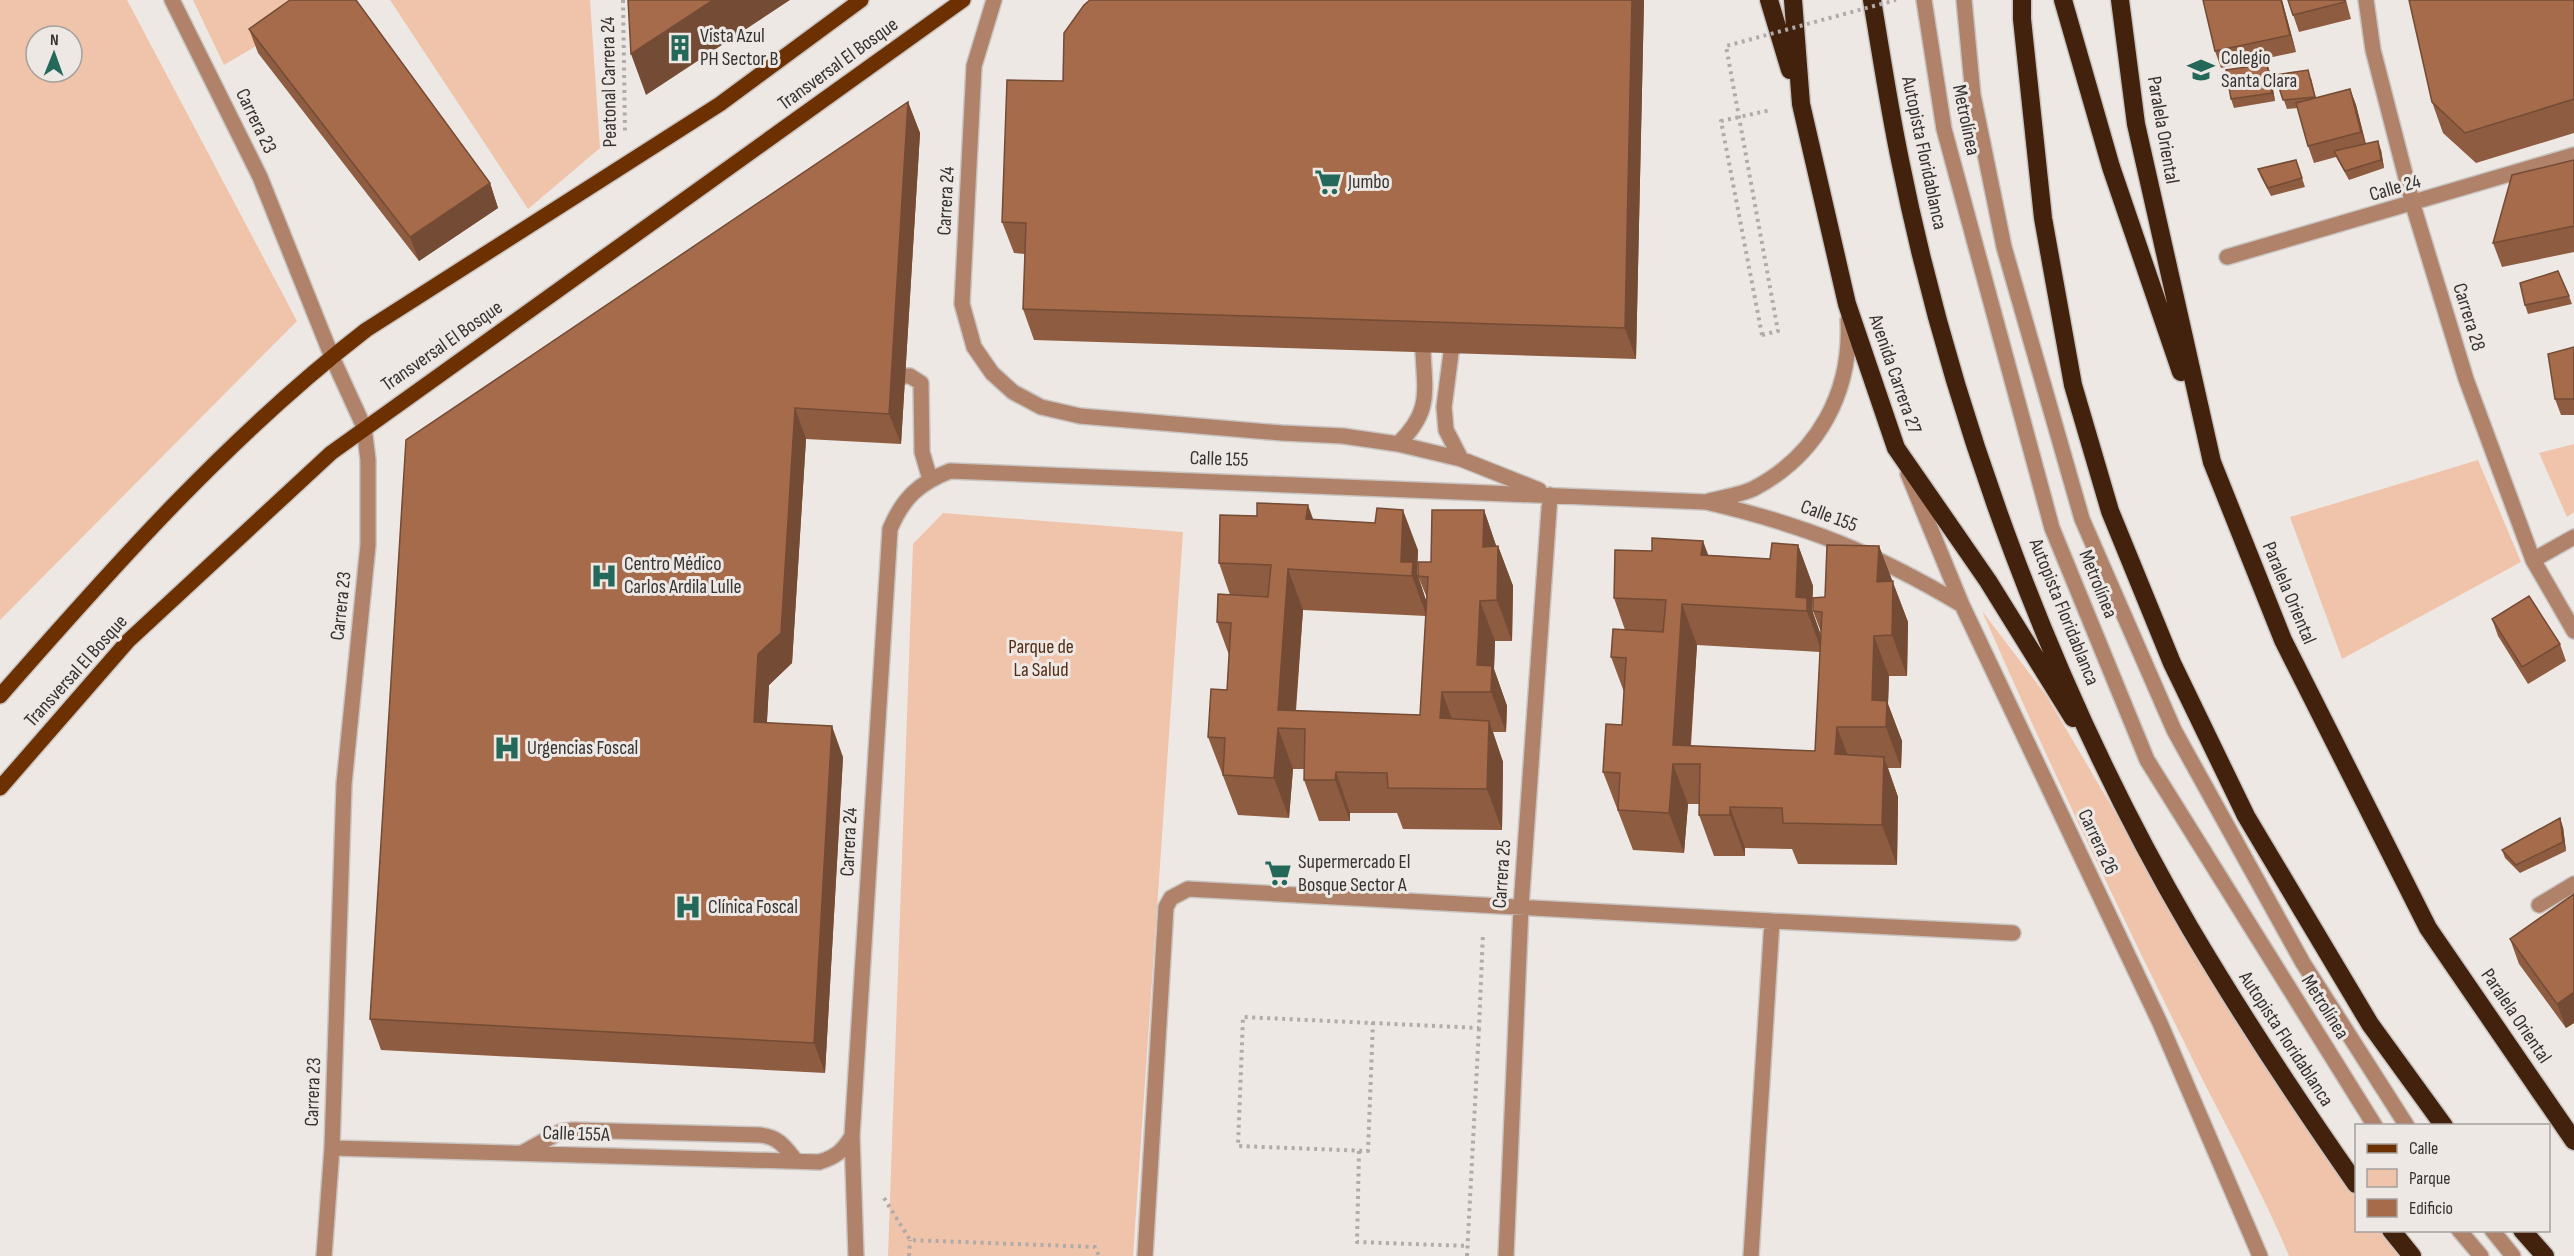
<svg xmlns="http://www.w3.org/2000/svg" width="2574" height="1256" font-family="'Sofia Sans Condensed',sans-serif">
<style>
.green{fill:#f0c3ab;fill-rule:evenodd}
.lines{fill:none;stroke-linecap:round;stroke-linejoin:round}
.minor-casing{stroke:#c9c4c1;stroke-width:18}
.major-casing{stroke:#c9c4c1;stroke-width:18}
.highway-casing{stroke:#c9c4c1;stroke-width:21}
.path{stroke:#b0aba9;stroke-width:4;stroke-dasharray:3 4.5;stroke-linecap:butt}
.minor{stroke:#af8269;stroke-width:15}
.major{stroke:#6c3001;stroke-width:15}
.highway{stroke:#42210d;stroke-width:18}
.path-bridge{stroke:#b0aba9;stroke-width:4;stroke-dasharray:3 4.5;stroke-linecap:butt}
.wall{fill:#8e5c40;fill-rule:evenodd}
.shaded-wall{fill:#744b34}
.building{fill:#a56b4a;stroke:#744b34;stroke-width:1.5}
.labels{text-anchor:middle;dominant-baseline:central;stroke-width:6;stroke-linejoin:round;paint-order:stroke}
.poi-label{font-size:20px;fill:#353332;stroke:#eee8e5;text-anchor:start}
.street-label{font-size:20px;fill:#353332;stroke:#eee8e5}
.park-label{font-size:20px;fill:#542b12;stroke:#eee8e5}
</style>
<rect width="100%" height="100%" fill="#eee8e5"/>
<!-- green -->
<path class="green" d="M0,0H127L297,321L0,620ZM36,36H72V72H36Z
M193,0H333L224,65Z
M390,0H590L600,148L528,209Z
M2574,444V512L2567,517L2539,453Z
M2478,460L2521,562L2342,659L2290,517Z
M943,513L1183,532L1133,1256H888L913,544Z
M1982,611L2046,695L2178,919L2356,1185V1230L2389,1231L2408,1256H2289C2260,1186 2222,1120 2189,1052C2117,906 2047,760 1982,611Z"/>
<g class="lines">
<defs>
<path id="minor" d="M172,0L260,177L332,357L364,427L368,460V545L344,784L332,1148L324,1256
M994,0L974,66L962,304L974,347L992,373L1013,392L1041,407L1080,416L1282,433L1343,436L1398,444L1461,459L1539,490
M1924,0L1944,129L2052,528L2147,760L2375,1126
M1964,0L1973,95L2004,247L2082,519L2174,730L2303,963L2407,1126
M2366,0L2373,50L2413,205L2466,379L2533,560L2574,631
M2227,257L2574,155
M1451,353L1444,407L1446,430L1461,459
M885,376H910L921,383L922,452L930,479
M1398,444C1431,412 1425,394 1423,352
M1908,474L1962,605L2160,1023L2260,1256
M1709,501C1723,497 1740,495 1753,489C1818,455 1852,392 1848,320
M2533,560L2574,537
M2539,905L2574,884
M852,1136L856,1256
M332,1148L819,1162C836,1157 843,1151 852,1136L890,529C903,498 919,483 950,471L1706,502C1805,525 1875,553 1962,605
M522,1153L560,1132L573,1130L760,1135C779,1137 785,1147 796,1161
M2459,1230L2481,1256
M2492,1230L2513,1256
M1145,1256L1166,907L1171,898L1188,889L1772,921
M1506,1256L1521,907L1550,495
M1751,1256L1772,921L2013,933"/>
<path id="major" d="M0,696C113,567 230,435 366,330L720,104L861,0
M0,788L128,641L331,453L963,0"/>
<path id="highway" d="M1769,0L1790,70
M1793,0L1801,104L1847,304L1896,448L1988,581L2073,718
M1872,0C1881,53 1889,107 1900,160C1952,420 2056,699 2190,928C2242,1016 2298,1101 2356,1184
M2022,0V19L2043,218L2073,385L2110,511L2172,663L2246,816L2370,1024L2444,1126
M2063,0L2111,167L2181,372
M2120,0L2136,124L2212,462L2283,640L2428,928L2574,1141
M2391,1230L2412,1256
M2522,1230L2545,1256"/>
</defs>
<!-- minor casing -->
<use href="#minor" class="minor-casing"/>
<!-- major casing -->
<use href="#major" class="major-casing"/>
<!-- highway casing -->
<use href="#highway" class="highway-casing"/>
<!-- path -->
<path class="path" d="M623,0L625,131
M1762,335L1721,121L1771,110
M1373,1022L1368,1151L1238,1146L1243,1017L1479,1028L1483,933
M1359,1151L1357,1242L1468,1246
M884,1198L910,1240L1095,1247L1099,1256
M909,1256L910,1240
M1467,1256L1479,1028"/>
<!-- minor -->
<use href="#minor" class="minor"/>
<!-- major -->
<use href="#major" class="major"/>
<!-- highway -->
<use href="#highway" class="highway"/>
<!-- path-bridge -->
<path class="path-bridge" d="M1762,335L1778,331L1726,46L1896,0"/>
</g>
<!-- wall -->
<path class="wall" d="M1644,0L1636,359L1034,340L1023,309L1025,254L1014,253L1002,222L1063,81Z
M2203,0H2282L2296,52L2221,68L2215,51Z
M2288,0H2346L2351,19L2299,32Z
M2574,0V133L2476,163L2443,133L2432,102Z
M249,29L490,183L498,208L419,261L258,53Z
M2270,72L2275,101L2234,108L2231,99Z
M2275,75L2311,78L2316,98L2350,89L2356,105L2366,144L2381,150L2384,168L2349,180L2336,157L2314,163L2308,146L2298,108L2287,109Z
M908,102L920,133L901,444L806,439L792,663L769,685L767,722L843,757L825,1073L381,1050L370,1019Z
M2296,160L2305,187L2271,196L2261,177L2258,169Z
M2574,160V252L2502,267L2493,243Z
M2569,296L2572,304L2528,314L2525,305Z
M2574,347V415H2561L2555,399Z
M1484,510L1496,546H1498L1513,586L1512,641H1495L1494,669L1507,706L1506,732H1493L1503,762L1502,830L1403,829L1397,813H1350V821H1319L1304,780V769H1293L1289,818L1238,815L1208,737L1227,690L1229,655L1217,622L1230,595L1219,563L1313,520L1418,550L1417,573L1426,601L1427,598L1418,576L1431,562ZM1303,610L1426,616L1420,715L1296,711Z
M1798,545L1813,586L1812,610L1821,636V632L1813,611L1825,597L1879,546L1908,622L1907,676H1889L1888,704L1902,741L1901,768H1888L1898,797L1897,865L1798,864L1792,849L1745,848V856H1714L1699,815V804H1688L1684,853L1633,850L1603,772L1622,725L1624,692L1611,657L1625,630L1614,598L1708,555L1770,559ZM1697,645L1820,652L1815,751L1691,746Z
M2492,619L2560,644L2566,661L2528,684L2498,636Z
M2563,827L2566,851L2520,873L2505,858L2502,850Z
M2574,894V1023L2566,1028L2519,964L2510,939Z"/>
<!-- shaded-wall -->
<path class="shaded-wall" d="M713,0H790L646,95L631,54Z
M1632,0H1644L1636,359L1625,328Z
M2281,0H2282L2296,52L2290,35Z
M2267,64L2270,72L2275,101L2272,93Z
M2350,89L2356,105L2367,149L2361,132Z
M908,102L920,133L901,444L889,414Z
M2378,141L2381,150L2384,168L2381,160Z
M490,183L498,208L419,261L410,237Z
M795,408L806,439L792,663L769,685L765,753L754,722L758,654Z
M1308,505L1323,546L1306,519Z
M1403,510L1418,550L1417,573L1427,603V617L1412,576L1401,562Z
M1484,510L1498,551V546L1513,586L1512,641L1497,600L1483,547Z
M1703,541L1718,581L1701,555Z
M1798,545L1813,586L1812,610L1822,638V652L1807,611L1796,597Z
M1879,546L1908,622L1907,676L1892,635L1877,582Z
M1288,569L1303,610L1294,729L1278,710Z
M1480,601L1495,641L1494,669L1507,706L1506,732L1491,692L1477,665Z
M1682,604L1697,645L1689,764L1673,745Z
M1874,636L1889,676L1888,704L1902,741L1901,768L1886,727L1872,700Z
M1442,692L1457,732L1440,718Z
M1489,721L1503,762L1502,830L1487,789Z
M832,726L843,757L825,1073L814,1043Z
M1837,727L1852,767L1835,754Z
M1278,728L1293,769L1289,818L1274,778Z
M1884,757L1898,797L1897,865L1882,825Z
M1673,764L1688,804L1684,853L1669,813Z
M1336,772L1350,813V821L1335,780Z
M1730,807L1745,848V856L1730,815Z
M2560,818L2563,827L2566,851L2563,842Z
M2574,992V1023L2566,1028L2557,1004Z"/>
<!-- building -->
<path class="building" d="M290,0H356L490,183L410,237L249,29Z
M628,0H713L631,54Z
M1090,0H1632L1625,328L1023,309L1026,223L1002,222L1007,80L1063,81L1064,33L1084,5Z
M2203,0H2281L2290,35L2215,51Z
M2288,0H2345V2L2293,15Z
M2409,0H2574V99L2465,133L2432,102Z
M2267,64L2272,93L2231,99L2226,70Z
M2308,70L2315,97L2283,100L2275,75Z
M2350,89L2361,132L2308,146L2296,103Z
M908,102L889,414L795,408L781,633L758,654L754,722L832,726L814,1043L370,1019L406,440Z
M2378,141L2381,160L2345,171L2334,151Z
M2296,160L2302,178L2268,188L2258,169Z
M2574,160V226L2493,243L2512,175Z
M2558,271L2569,296L2525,305L2520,283Z
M2574,347V399H2555L2548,354Z
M1257,503L1308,505L1306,519L1375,523L1377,508L1403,510L1401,562H1413L1412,576L1288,569L1278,710L1420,715L1428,577L1418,576V562H1431L1432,510H1484L1483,547L1498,546L1497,600L1480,601L1477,665L1492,666L1491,692H1442L1440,718L1489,721L1487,789L1388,788L1387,773L1336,772L1335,780H1304L1305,729L1278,728L1274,778L1223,775L1225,738L1208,737L1211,689L1227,690L1231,623L1217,622L1218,594L1268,597L1271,565L1219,563L1220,515L1257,516Z
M1652,538L1703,541L1701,555L1770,559L1772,543L1798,545L1796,597L1807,598V611L1682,604L1673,745L1815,751L1822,612L1813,611V598L1825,597L1827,545L1879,546L1877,582L1893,581L1892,635L1874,636L1872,700L1887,701L1886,727H1837L1835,754L1884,757L1882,825L1783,823L1782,808L1730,807V815H1699L1700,764H1673L1669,813L1618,810L1620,773L1603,772L1606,724L1622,725L1626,658L1611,657L1613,629L1663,632L1666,600L1614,598L1615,550L1652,551Z
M2529,596L2560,644L2522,667L2492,619Z
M2560,818L2563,842L2516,865L2502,850Z
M2574,894V992L2557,1004L2510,939Z"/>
<!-- icons -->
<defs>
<symbol id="building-bare" viewBox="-9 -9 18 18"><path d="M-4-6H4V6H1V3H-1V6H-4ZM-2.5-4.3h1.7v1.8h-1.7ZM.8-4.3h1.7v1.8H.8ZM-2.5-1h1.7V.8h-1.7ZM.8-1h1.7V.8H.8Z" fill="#246859" stroke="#eee8e5" stroke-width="2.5" paint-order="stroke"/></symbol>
<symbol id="school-bare" viewBox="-9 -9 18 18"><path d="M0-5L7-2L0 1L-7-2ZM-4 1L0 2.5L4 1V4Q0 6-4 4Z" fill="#246859" stroke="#eee8e5" stroke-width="2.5" paint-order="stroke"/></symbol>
<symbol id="supermarket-bare" viewBox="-9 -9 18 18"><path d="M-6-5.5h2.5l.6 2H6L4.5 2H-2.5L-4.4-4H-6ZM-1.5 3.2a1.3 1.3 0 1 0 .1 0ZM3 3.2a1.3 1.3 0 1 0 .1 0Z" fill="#246859" stroke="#eee8e5" stroke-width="2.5" paint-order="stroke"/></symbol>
<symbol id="hospital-bare" viewBox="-9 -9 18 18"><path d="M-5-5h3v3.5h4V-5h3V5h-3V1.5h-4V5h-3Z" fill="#246859" stroke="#eee8e5" stroke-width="2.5" paint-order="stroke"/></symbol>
</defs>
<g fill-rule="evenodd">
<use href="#building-bare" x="661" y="29" width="38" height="38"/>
<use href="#school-bare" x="2182" y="51" width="38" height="38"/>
<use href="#supermarket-bare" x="1309" y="163" width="38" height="38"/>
<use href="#hospital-bare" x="585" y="557" width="38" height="38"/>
<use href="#hospital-bare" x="488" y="729" width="38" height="38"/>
<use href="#supermarket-bare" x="1259" y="854" width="38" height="38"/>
<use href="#hospital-bare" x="669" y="888" width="38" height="38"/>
</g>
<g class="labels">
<!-- poi labels -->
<g class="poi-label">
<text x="700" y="36">Vista Azul<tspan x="700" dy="23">PH Sector B</tspan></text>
<text x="2221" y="58">Colegio<tspan x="2221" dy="23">Santa Clara</tspan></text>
<text x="1348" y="182">Jumbo</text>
<text x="624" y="564">Centro Médico<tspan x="624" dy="23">Carlos Ardila Lulle</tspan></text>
<text x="527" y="748">Urgencias Foscal</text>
<text x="1298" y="862">Supermercado El<tspan x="1298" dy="23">Bosque Sector A</tspan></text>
<text x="708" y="907">Clínica Foscal</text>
</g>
<!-- street labels -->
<g class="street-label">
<text transform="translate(838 64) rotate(-36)">Transversal El Bosque</text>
<text transform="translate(609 82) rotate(-91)">Peatonal Carrera 24</text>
<text transform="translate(1966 120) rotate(78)">Metrolínea</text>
<text transform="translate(256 121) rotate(64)">Carrera 23</text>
<text transform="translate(2163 130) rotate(80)">Paralela Oriental</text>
<text transform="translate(1924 153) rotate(78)">Autopista Floridablanca</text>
<text transform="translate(2395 188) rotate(-16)">Calle 24</text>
<text transform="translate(946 201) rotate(-87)">Carrera 24</text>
<text transform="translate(2469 317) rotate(73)">Carrera 28</text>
<text transform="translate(442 346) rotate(-35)">Transversal El Bosque</text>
<text transform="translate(1895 374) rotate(71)">Avenida Carrera 27</text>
<text transform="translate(1219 459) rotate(2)">Calle 155</text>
<text transform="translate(1829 516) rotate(20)">Calle 155</text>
<text transform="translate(2098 584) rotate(68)">Metrolínea</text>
<text transform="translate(2289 593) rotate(67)">Paralela Oriental</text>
<text transform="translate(341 606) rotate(-84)">Carrera 23</text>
<text transform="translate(2064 612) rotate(68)">Autopista Floridablanca</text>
<text transform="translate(76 671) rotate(-48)">Transversal El Bosque</text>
<text transform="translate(849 842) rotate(-87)">Carrera 24</text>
<text transform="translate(2098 842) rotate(65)">Carrera 26</text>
<text transform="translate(1502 874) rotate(-86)">Carrera 25</text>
<text transform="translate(2325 1007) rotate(58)">Metrolínea</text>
<text transform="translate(2516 1016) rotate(56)">Paralela Oriental</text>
<text transform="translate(2286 1039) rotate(57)">Autopista Floridablanca</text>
<text transform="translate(313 1092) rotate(-88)">Carrera 23</text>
<text transform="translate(576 1134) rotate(2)">Calle 155A</text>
</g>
<!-- park labels -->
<g class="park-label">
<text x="1041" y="647">Parque de<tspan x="1041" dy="23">La Salud</tspan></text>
</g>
</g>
<!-- legend -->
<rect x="2355" y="1124" width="195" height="108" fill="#eee8e5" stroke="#a4a09d" stroke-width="1.5"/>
<rect x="2367" y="1144" width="30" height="9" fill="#6c3001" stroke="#a4a09d" stroke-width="1.5"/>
<text x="2409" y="1154" font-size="18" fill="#353332">Calle</text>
<rect x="2367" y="1169" width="30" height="18" fill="#f0c3ab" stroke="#a4a09d" stroke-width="1.5"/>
<text x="2409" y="1184" font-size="18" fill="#353332">Parque</text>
<rect x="2367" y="1199" width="30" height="18" fill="#a56b4a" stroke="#a4a09d" stroke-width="1.5"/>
<text x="2409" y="1214" font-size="18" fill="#353332">Edificio</text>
<!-- north arrow -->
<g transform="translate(54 54) rotate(1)"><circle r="28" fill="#eee8e5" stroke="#a4a09d" stroke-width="1.5"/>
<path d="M0-4.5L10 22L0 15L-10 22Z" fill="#246859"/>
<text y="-9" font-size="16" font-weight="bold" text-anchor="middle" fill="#353332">N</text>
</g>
</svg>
